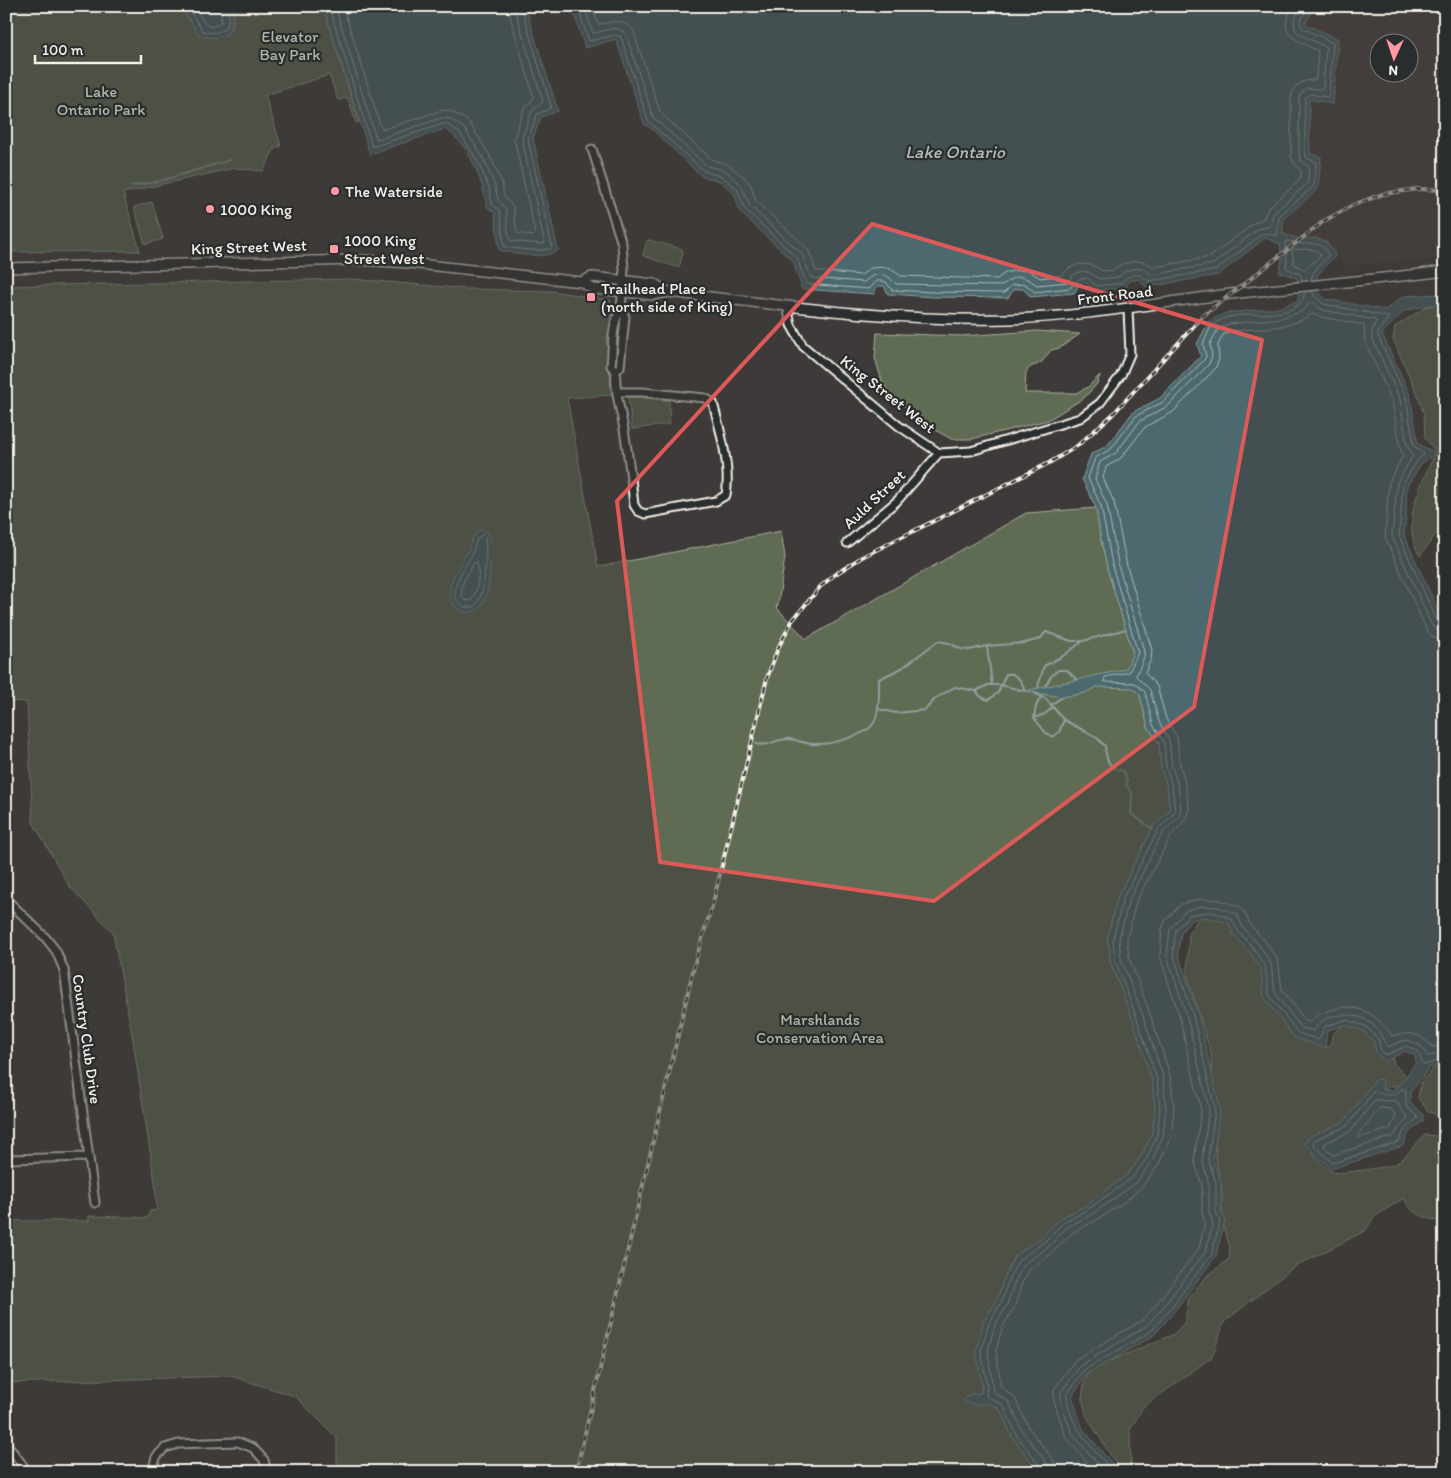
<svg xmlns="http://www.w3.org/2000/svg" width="1451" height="1478" font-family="Itim,sans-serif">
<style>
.built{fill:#4c4341;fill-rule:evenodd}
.green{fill:#5f6c53;stroke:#aaae9e}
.water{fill:#4c696e;stroke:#8f9f9f}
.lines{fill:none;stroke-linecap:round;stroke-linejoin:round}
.shore{stroke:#b1bbb7;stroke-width:1}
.stream{stroke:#8f9f9f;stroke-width:2}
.minor-casing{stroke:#f4f1e8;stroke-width:11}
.major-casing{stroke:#f4f1e8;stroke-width:12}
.minor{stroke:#2a2d2e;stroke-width:7}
.major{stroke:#2a2d2e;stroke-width:9}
.rail-casing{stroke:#f4f1e8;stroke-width:4}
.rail{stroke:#2a2d2e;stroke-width:2;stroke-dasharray:5.5;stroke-linecap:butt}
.marked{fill:none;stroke:#de5a58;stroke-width:4;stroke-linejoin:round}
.poi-dot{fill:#ff9aa2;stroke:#2a2d2e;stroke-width:2}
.labels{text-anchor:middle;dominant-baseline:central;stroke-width:4.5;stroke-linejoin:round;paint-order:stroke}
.park-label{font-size:16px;fill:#b1b5a5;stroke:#2a2d2e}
.poi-label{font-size:16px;fill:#f4f1e8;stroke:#2a2d2e;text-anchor:start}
.street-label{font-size:16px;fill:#f4f1e8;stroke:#2a2d2e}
.water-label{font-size:18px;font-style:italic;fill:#b1bbb7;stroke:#2a2d2e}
</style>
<rect width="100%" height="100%" fill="#3e3a39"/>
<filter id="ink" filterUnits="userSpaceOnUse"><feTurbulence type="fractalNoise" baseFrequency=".02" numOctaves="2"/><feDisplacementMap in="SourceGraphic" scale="10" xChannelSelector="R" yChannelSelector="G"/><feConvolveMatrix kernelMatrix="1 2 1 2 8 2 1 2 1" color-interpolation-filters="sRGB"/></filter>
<g filter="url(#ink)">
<!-- built -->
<path class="built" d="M1315,6H1445V258L1347,266L1326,242L1316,238L1300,239L1283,234V219L1318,189L1310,154L1309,98L1332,104L1304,24ZM1378,42H1408V72H1378Z"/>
<!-- green -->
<path class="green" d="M6,6H180L200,36L227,34L233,25V6H323L359,122L356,123L348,98L338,100L329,75L265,95L281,146L275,148L263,171L234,168L123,193L140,251L6,252Z
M152,202L163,239L145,244L134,207Z
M649,240L682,249L683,253L679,267H676L644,256L643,254L647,241Z
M352,279L468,289L551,291L610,300C616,310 611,323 610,333L607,335L606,344L609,347V366L612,395L567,398L598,567L781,531L785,557L778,605L776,607L806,639L1026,513L1096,508L1101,540L1108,571L1133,653V688L1140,695L1148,727L1159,743L1161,768L1167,786L1170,810L1154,825L1118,896L1107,939L1110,948V961L1133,1020L1152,1080L1155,1109L1152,1134L1142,1155L1128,1174L1085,1206L1061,1218L1041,1238L1015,1256L1005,1276L997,1300L984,1321L981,1393L968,1395L978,1405L987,1403L999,1408L1013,1438L1039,1472H337V1438L295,1396L231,1376L6,1383V1221H89V1216L148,1218L150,1211L157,1210L155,1183L132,1034L113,932L70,887L33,822L27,702L6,701V286Z
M1440,302H1445V521L1420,556C1399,523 1422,482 1436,452L1425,438L1424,414L1417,393L1393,339L1395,327L1426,307Z
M1037,331L1080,334L1060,348L1051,350L1041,363L1030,367L1026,372L1025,393H1076L1088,387L1100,375L1097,384L1084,398L1048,420L972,439H951L925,424L890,394L882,381L875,358L877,333L961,336Z
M628,396L669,401L670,424L632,429Z
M1208,846L1272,969L1292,1030L1330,1048L1332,1035L1345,1023L1387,1040L1394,1064L1409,1079L1408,1086H1389L1373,1098L1371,1109L1317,1143L1313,1153C1319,1160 1327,1171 1337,1173C1343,1173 1390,1167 1395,1164C1408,1157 1414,1144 1425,1135L1437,1136L1441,1131V1117L1428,1111L1418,1098L1421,1082L1441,1060H1445V1256L1441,1254L1437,1221C1421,1216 1411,1214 1404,1198L1374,1217L1365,1231L1294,1267L1224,1322L1212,1357L1143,1407L1130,1430L1131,1472H1121L1087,1417L1082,1398L1084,1383L1091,1369L1174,1334L1185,1322L1189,1297L1205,1278L1229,1259L1230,1247L1222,1223V1189L1216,1161L1211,1054L1187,975L1189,932L1211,903Z"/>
<!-- water -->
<path class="water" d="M180,6H233C232,32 228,42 200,36Z
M323,6H525L558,111L541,117L533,138L558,250C547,260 513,254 499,250L495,213L487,207C482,179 470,145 445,129L370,154Z
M572,6H1315L1305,24L1338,39L1333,104L1309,99L1310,154L1321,157L1318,189L1283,219V234L1300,239L1316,238L1326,242L1336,255C1323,270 1305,279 1325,299L1385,310L1404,296L1441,294L1440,303L1403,311C1398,320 1388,325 1382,334L1410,395L1418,444L1436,453L1421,464L1407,486L1406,516L1404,535L1445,626V1063L1429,1068L1410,1093V1103L1423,1114V1121L1409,1132L1403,1146L1331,1169L1304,1143L1311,1136L1344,1122L1376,1079L1383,1080L1382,1090H1393L1403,1081L1416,1062L1415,1055L1405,1051L1385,1062L1376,1052L1374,1042L1363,1031L1346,1025L1327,1030L1325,1048L1295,1038L1284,1024L1264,997L1261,969L1250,953L1233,934L1229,923L1204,917L1192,920L1181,932L1178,953L1198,1014L1220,1109L1213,1160L1221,1182V1211L1225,1220L1216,1256L1169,1318L1153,1336L1087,1374L1072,1396L1083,1429L1119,1472H1039L1013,1438L999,1408L987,1403L978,1405L963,1402L968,1395L981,1393L982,1386L976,1350L984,1321L997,1300L1005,1276L1015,1256L1041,1238L1061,1218L1085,1206L1128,1174L1142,1155L1152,1134L1155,1109L1152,1080L1133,1020L1110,961V948L1107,939L1118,896L1154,825L1170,810L1167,786L1161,768L1159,743L1148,727L1140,695L1133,688L1097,687L1085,693L1062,697L1025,691L1126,669L1133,653L1108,571L1101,540L1096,508L1082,479L1091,454L1107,446L1133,412L1160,398L1201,356L1197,344L1209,321L1225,313L1278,308L1297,301L1300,291L1297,278L1279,272L1282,261L1280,244L1265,238L1218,275L1146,287L1139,279L1129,281L1126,288L1091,291L1087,283H1080L1074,293L1031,297L1023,289H1014L1008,298L933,297L888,294L884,286H877L874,294L802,289L793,261L740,212L734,193L720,181L701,176L653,130L644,124L616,39L585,48Z
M480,530L488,532L490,538C491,555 491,588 483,603C475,620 452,612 450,595C449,578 460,566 467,552C472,543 471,536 480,530Z"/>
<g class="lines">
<!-- shore -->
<path class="shore" d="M186,6L203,31C211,34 224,34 228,23C229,18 228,11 229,6
M194,6L206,25L211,27L219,24L221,22L222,6
M329,6L372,146H375L443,124H447L460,133L478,162L489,188L492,204L500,211L504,246C516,250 538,251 550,249L552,247L528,139L537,114L550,109L551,106L521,6
M335,6L376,138L379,139L441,118L450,119L464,128L483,158L495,186L498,200L506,209L508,232L511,241L541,244H544V241L522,138L532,111L543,102L514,6
M343,6L381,128L384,129L443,110L453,112L469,122L489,154L502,183L504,196L513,207L517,233L533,236L535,233L514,138L524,109L534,98L507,6
M577,6L589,41L615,35L621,37L648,121L704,171L723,177L737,189L745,209L797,258L806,284L869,289C876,284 874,278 886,282L892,290L934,292L1004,293L1012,285L1025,284L1035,292L1070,288C1077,281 1078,276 1089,279L1096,286L1122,283L1127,277C1140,273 1139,275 1149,281L1216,270L1262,234L1266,233L1277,236L1279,216L1314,186L1316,162L1307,158L1305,153V98L1310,94L1326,97L1329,95L1333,43L1301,27L1300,21L1309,6
M584,6L593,33C605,32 616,23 626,34L653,117L707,166L726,171L741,185L750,206L802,254L811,278L864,282C877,271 885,272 896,284L1001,286C1017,274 1021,274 1037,285L1067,282C1078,268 1086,269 1099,279L1118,277L1125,271L1138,268L1144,269L1152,275L1213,264L1258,229L1271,226L1272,217L1275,212L1308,183L1309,167L1301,161L1299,154V96L1306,88L1321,89L1323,87L1326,47L1301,35L1295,30L1294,20L1302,6
M592,6L598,24C612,23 622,17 633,30L660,112L711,159L729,165L746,179L751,186L756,201L808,249L816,271L861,275L871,268L884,267L892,270L901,276L997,279L1005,273L1013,271L1028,270L1040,278L1062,275L1069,268L1079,264L1092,265L1103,271L1113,270L1122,264L1136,261L1145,262L1154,267L1210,257L1254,223L1263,219L1269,207L1300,180L1301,171L1294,163L1291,156V97C1294,85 1302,80 1314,80L1316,78L1318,51C1296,39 1275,36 1293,6
M1295,249C1304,251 1316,246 1321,255L1305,270L1294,264L1292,251Z
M1303,281L1300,274L1286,268L1287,260L1285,243L1286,241C1291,241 1297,243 1302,244C1314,244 1325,242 1328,256C1321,265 1314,267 1311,280
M1312,291L1314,295L1323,304L1389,317L1378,331V336L1406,397L1414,446L1424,454L1417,461L1403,484L1399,536L1438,623L1441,626H1445
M483,535L485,537C487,552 486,595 475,606C470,608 464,608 460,604C445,592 466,566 472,554C474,549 475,544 477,539Z
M477,562C480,572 478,593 471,601L464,600C457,586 468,574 474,563Z
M1402,1089L1406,1090V1106L1418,1118L1405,1129L1399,1142L1333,1163L1313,1144L1314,1140L1347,1126L1374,1091C1386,1095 1391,1099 1402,1089Z
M1375,1100L1397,1101L1401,1110L1407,1116L1408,1119L1400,1126L1394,1136L1333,1155L1324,1146L1325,1143L1351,1131Z
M1380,1108L1391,1109L1396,1116L1390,1129L1358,1138V1135Z
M1042,1472L1041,1467L1017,1436L1003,1405L986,1396L987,1386L981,1350L989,1323L1001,1303L1009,1278L1019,1260L1044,1242L1064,1222L1087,1210L1132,1178L1147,1158L1157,1135L1160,1109L1157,1079L1137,1019L1115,960L1113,939L1123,898L1159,828L1173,814L1175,811L1172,786L1166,767L1164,742L1153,725L1145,692L1135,683L1106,682L1104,681L1105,677L1129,672L1138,653L1113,569L1101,506L1088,478L1095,458L1111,449L1136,416L1163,402L1204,360L1206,356L1203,344C1206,338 1208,331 1212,326C1230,303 1301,328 1305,292
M1049,1472L1047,1463L1023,1432L1009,1402L993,1392L988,1350L995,1325L1007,1305L1015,1281L1024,1264L1048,1247L1067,1227L1091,1215L1136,1183L1152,1161L1163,1136L1166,1109L1163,1077L1143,1016L1121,959L1119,939L1129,900L1155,847L1164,831L1179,817L1181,809L1178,785L1172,766L1169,740L1159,722L1150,690L1136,676L1144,657V651L1119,568L1107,505L1095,479L1100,462L1116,453L1140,421L1168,406L1209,364L1212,356L1210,344L1218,329L1229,324L1281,318L1301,312L1311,302L1323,310L1375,320L1376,322L1372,330V338L1400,399L1407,446L1413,455L1397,483L1392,536L1432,626L1437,631L1445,633
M1056,1472L1054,1461L1029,1428L1015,1398L1001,1387L996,1350L1002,1328L1014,1308L1022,1283L1030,1269L1052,1253L1072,1233L1095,1221L1123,1203L1141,1188L1159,1164L1171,1137L1174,1108L1170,1075L1150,1014L1129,957L1127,939L1136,902L1171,836L1186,819L1189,808L1185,783L1180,764L1177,737L1166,719L1157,686L1145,673L1151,659L1152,650L1127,566L1114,502L1103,478L1106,467L1121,458L1145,427L1173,412L1215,369L1219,359L1218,345L1223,335L1231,331C1257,328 1289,330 1312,314L1321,317L1364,325L1365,342L1392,401L1400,448L1403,456L1389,482L1385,537L1427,631L1434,638L1445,640
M1095,1472L1066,1437L1054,1401V1389L1076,1359L1141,1321L1155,1306L1199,1248L1205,1223L1202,1212V1185L1194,1160L1201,1110L1180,1019L1160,956L1162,929L1165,921L1181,904L1200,899L1220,900L1240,907L1245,913L1250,924L1265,941L1277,959L1279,966L1282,990L1306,1021L1310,1022C1316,1015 1322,1012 1331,1010C1358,1002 1377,1014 1392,1036C1409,1032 1420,1032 1432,1047L1445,1045
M1105,1472L1073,1435L1064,1412L1061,1398V1392L1081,1365L1145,1327L1160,1311L1206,1251L1213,1222L1209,1213V1184L1202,1160L1209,1109L1187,1017L1167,956L1170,929L1185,911L1201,906L1218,907L1237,914L1243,928L1259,945L1271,964L1275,993L1301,1028L1314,1031C1316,1028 1318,1024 1321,1022C1333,1012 1357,1013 1369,1022C1379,1028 1382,1038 1387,1047L1402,1041L1408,1040L1421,1046L1428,1056L1445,1053
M1113,1472C1096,1451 1066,1423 1067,1394L1084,1370L1150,1332L1165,1315L1212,1254L1220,1221L1216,1212V1182L1208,1160L1215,1109L1193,1016L1173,953L1176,930L1189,915L1205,912L1216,913L1232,919L1238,931L1254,949L1265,967L1269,995L1298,1033L1319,1040L1325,1026L1346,1020L1365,1026L1378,1039L1381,1050L1386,1055L1406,1046L1418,1051L1423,1065L1445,1059"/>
<!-- stream -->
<path class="stream" d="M131,186L160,181L230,160
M1440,298L1445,294
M987,646L992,685
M1046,685L1051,676L1058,670H1067L1077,680
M1038,687L1044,666L1063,656L1083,641L1126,629
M976,691L981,697L988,700L998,693L1006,674H1013L1021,681L1025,691
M1033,692L1046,699L1064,720L1096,737L1105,746C1106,759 1108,769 1123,771L1127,779L1126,785L1132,793L1131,814L1153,829
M1042,697C1036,701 1035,711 1034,718L1046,733L1053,737L1059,732L1064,720
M1051,705L1062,697
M878,709L896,713L925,710L936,698L955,687L976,691L988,685H1000L1025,691
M1034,718L1045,714L1053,707
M756,744C773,747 774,738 789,739C798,740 806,744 815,744C829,745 865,736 873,724C880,714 879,692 879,679L902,668L938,641L949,643L961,649L969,650L987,646L1025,643L1040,639L1046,632L1071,641H1083"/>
<defs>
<path id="minor" d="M592,149L622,244L624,269L621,309L625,317L620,367L616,371C614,389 620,407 623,424C628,451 631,478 634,505L638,511L645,514L716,501L726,495C731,468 720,429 713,403L705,398L642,392H617
M787,306L791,325L803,346L899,426L939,453L971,451L1080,418L1100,403L1121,375L1130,354L1128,309
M616,371L611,366C613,347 611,325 621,309
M847,543L897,501L939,453
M6,899L45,937L56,951L64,970L95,1203
M6,1159L89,1157
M6,1443L28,1472
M152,1472L156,1457L165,1448L178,1444L238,1442L253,1448L264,1460L267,1472"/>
<path id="major" d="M6,268L361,260L409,263L581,282L593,289L606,290L653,295L668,292C781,305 893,322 1008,319C1083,317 1156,303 1230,294C1302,286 1373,280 1445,271
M581,282L592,277L654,284L668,292"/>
</defs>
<!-- minor casing -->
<use href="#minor" class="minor-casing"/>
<!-- major casing -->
<use href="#major" class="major-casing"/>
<!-- minor -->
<use href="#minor" class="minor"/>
<!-- major -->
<use href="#major" class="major"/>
<defs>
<path id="rail" d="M576,1472L695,962L713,903L767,678L778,648L792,621L820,587L834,575L862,557L1049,463L1077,446L1112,415L1203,316L1324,221L1353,205L1383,194L1417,189L1445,190"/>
</defs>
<!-- rail casing -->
<use href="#rail" class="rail-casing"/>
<!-- rail -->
<use href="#rail" class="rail"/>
</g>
</g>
<!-- marked area -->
<path d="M0 0H1451V1478H0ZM872,224L1262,340L1194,707L934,901L660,862L617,501Z" fill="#3e3a39" fill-opacity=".55" fill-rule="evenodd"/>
<path class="marked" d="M872,224L1262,340L1194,707L934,901L660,862L617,501Z"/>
<!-- markers -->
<g class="poi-dot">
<circle cx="335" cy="191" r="5"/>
<circle cx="210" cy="209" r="5"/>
<rect x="329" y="244" width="10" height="10" rx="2.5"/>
<rect x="586" y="292" width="10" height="10" rx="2.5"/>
</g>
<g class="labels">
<!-- park labels -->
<g class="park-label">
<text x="290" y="36">Elevator<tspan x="290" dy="18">Bay Park</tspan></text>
<text x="101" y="91">Lake<tspan x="101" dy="18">Ontario Park</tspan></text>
<text x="820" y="1019">Marshlands<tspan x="820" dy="18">Conservation Area</tspan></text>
</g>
<!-- poi labels -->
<g class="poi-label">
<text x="345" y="191">The Waterside</text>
<text x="220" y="209">1000 King</text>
<text x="344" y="240">1000 King<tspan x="344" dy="18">Street West</tspan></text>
<text x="601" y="288">Trailhead Place<tspan x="601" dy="18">(north side of King)</tspan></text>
</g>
<!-- street labels -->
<g class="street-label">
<text transform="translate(249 247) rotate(-2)">King Street West</text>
<text transform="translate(1115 295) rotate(-7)">Front Road</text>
<text transform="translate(888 394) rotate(38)">King Street West</text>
<text transform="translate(874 499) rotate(-43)">Auld Street</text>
<text transform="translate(87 1039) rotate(82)">Country Club Drive</text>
</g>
<!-- water labels -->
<g class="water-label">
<text x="955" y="152">Lake Ontario</text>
</g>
</g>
<!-- margin -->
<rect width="1451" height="1478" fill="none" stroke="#2a2d2e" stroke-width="25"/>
<rect x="12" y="12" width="1426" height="1453" fill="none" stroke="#f4f1e8" stroke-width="2" filter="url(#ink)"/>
<!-- north arrow -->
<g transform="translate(1394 58) rotate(183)"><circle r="24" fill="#2a2d2e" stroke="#7b7b78"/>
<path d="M0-4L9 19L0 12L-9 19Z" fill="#ff9aa2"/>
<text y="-8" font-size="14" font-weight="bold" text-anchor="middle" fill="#f4f1e8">N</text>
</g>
<!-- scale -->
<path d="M35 55v8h106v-8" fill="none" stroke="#f4f1e8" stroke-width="2.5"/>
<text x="42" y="55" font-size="15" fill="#f4f1e8" stroke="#2a2d2e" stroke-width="4" paint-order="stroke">100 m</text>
</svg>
